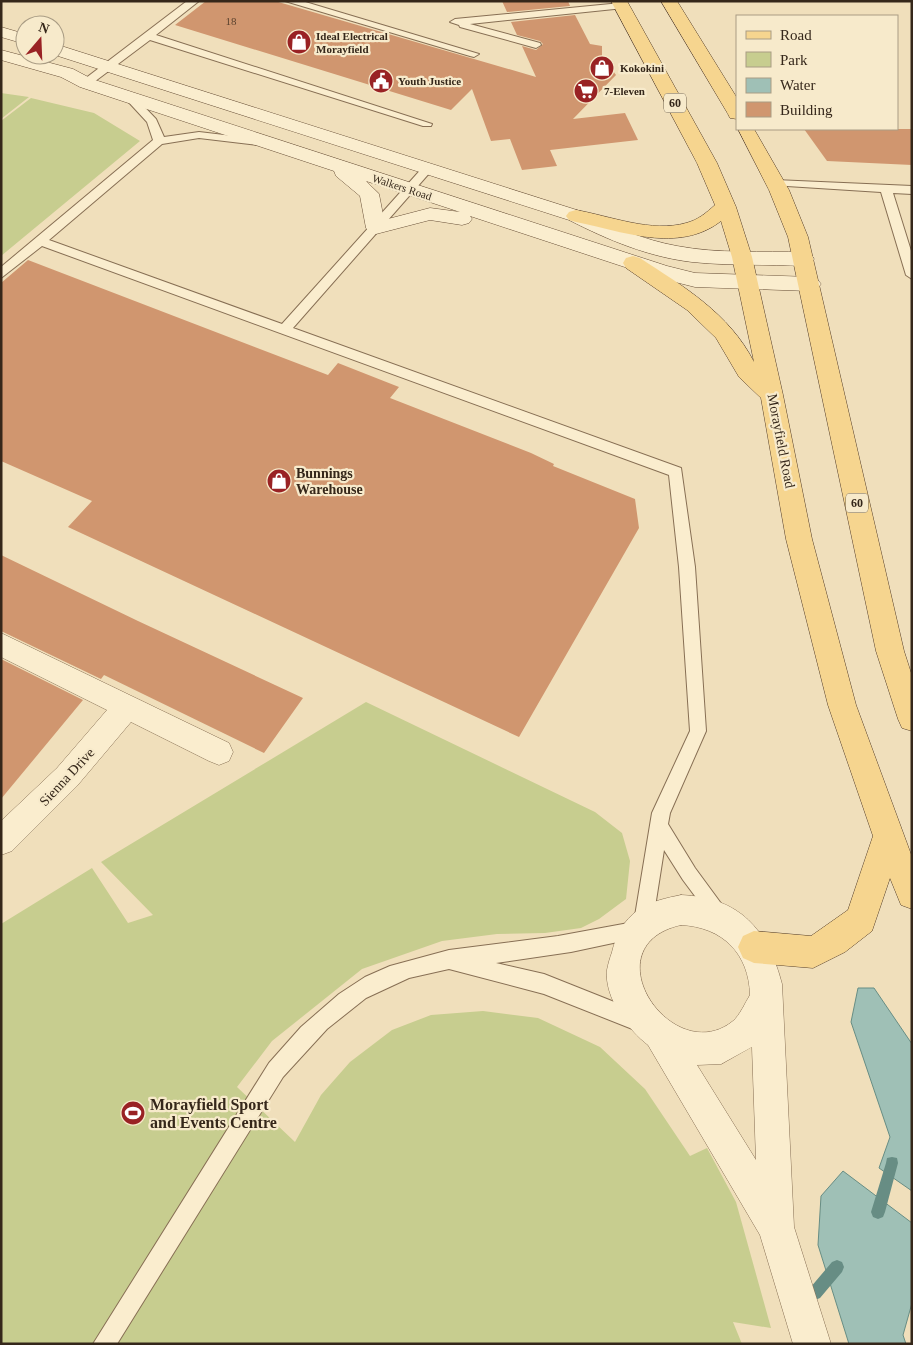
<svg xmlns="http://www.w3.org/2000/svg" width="913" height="1345" font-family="Georgia,serif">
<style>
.green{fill:#c7cd8f}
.water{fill:#9fc0b6;stroke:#678d84}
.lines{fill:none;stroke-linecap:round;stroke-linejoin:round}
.stream{fill:#678d84;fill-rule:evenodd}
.building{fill:#d0966f}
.service-casing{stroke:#876f54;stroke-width:2}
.minor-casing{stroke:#876f54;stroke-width:1}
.secondary-casing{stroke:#695038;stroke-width:1}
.primary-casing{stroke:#543d29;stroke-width:1}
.service{fill:#faedce;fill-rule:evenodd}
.minor{fill:#faedce;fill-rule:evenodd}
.secondary{fill:#faedce;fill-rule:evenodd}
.primary{fill:#f6d58f;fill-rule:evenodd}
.labels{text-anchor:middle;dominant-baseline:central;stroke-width:4.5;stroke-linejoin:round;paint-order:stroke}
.number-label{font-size:11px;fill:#5c432f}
.far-poi-label{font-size:11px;font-weight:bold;fill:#35271a;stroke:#f7eacb;text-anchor:start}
.far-street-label{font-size:11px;fill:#35271a;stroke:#f7eacb}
.shield{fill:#f7eacb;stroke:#6f624f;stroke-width:1}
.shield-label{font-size:12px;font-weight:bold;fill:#35271a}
.street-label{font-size:14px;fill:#35271a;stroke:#f7eacb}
.poi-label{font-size:14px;font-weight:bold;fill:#35271a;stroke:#f7eacb;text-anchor:start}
.near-poi-label{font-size:16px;font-weight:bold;fill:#35271a;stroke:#f7eacb;text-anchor:start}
</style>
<rect width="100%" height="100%" fill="#f0dfbb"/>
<!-- green -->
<path class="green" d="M1,93L29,97L1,119Z
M31,98L94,113L140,141L1,256V121Z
M366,702L595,812L622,833L630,861L626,899L599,919L581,928L545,933L497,934L442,941L362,969L272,1041L237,1087L295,1142L321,1095L350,1062L392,1030L431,1015L483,1011L538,1018L600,1047L645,1089L690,1156L707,1148L736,1202L771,1328L733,1322L742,1344H1V924L92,868L128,923L153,915L101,862Z"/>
<!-- water -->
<path class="water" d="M858,988H874L912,1044V1191L879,1168L890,1137L851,1022Z
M843,1171L912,1223V1303L903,1335L906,1344H849L818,1245L821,1196Z"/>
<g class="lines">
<!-- stream -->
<path class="stream" d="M892,1157L897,1158L898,1163L885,1212L883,1217L878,1219L873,1217L871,1212L886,1163L887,1158Z
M837,1260L842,1262L844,1267L842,1272L820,1298L815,1300L810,1298L808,1293L810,1288L832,1262Z"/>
</g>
<!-- building -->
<path class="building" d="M206,1H275L536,77L522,46L536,50L543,44L540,41L517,35L511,22L575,15L590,44L602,46V56L616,75L573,119L625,113L638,140L550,150L557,166L522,170L510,139L491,141L472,89L451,110L175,25Z
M502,1H568L570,6L507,12Z
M804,129H912V165L827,161Z
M28,260L328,375L338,363L399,387L390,398L531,453L554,464L553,466L635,499L639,528L519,737L68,527L92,501L1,461V283Z
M1,555L138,621L303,698L264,753L104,675L101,679L1,631Z
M1,659L83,700L1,799Z"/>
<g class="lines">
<defs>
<path id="service" d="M187,1H199L156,35L432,124L431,126H423L150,40L90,85H82V81Z
M285,1H302L479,54L474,57L470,56Z
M621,3L624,4V8L470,24L540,43L541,45L536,48L460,27L459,25L450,22L455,19Z
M128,93L132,94L156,119L164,137L199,132L259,139L265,142L259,145L199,138L162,144L49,240L282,324L424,166H432V170L293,328L681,468L695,567L706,731L670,813L668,824L695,868L731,917L729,923L722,926L715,923L683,880L664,850L652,926L646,936L571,952L496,963L544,974L647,1015L650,1022L647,1029L640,1032L544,994L449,969L409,978L366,998L327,1029L283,1077L117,1344H93L269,1063L301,1027L339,994L365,977L390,966L449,950L558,936L634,922L652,813L690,731L679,567L669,475L42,246L1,278V267L153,140L147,122L123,96Z
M775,180L912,186V194L893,193L912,254V279L906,275L881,192L771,185L769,183Z"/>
<path id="minor" d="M1,633L229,743L233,752L229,761L219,765L209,761L131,722L77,786L12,851L1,855V821L57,768L107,710L1,657Z
M681,895C740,897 768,930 782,984L794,1227L831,1344H793L760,1235L648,1045C628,1030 604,997 607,970C608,964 610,958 612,952C616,935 624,920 638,910C651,901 667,898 681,895ZM681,925C723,927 749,954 750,995C745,1003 740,1015 733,1021C673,1070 588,946 681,925ZM752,1047L756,1160L697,1065L721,1064Z"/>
<path id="secondary" d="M1,27L25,34V44L1,37Z
M55,44L583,212C613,227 644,240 677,246C719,254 762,251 804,252L811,254L814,259L811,264L804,266C767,264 729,266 692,262C649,257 608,240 569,220L55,55Z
M1,50L73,69L92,79L667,266L695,273L810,277L817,279L821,284L817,289L810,291L695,287L655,277L470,216L472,219L469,223L462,225L430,220L376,234L369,232L366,228L360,196L336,176L334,171L80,87L61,77L1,60ZM366,181L460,212L430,208L384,220L379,194Z"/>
<path id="primary" d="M611,1H627L717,163L736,207L752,257L783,395L812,539L856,705L912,857V909L901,905L890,878L872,931L845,952L813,968L754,963L743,958L738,947L743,936L754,931L811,936L848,910L873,836L828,705L786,539L761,398L739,377L716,338L687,310L626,268L623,263L626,258L633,256L640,258C684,287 729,313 754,362L732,257L721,221C679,254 621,231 576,222L569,220L566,216L569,212L576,210C610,216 652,233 686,223C698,220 706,213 715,205L697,163Z
M661,1H677L737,98V119L730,118L728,114Z
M737,127L754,129L789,190L808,237L904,651L912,676V731L902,728L898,719L876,651L788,237L769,190Z"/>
</defs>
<!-- service casing -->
<use href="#service" class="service-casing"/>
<!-- minor casing -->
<use href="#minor" class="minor-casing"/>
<!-- secondary casing -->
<use href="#secondary" class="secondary-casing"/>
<!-- primary casing -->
<use href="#primary" class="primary-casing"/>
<!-- service -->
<use href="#service" class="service"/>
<!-- minor -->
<use href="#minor" class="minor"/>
<!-- secondary -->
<use href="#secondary" class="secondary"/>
<!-- primary -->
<use href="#primary" class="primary"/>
</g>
<!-- icons -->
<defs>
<symbol id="shop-disc" viewBox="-11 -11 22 22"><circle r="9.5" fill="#992224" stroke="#f7eacb"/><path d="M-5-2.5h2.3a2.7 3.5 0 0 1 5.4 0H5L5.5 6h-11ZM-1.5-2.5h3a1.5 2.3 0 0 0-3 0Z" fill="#fff"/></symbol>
<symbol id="civic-disc" viewBox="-11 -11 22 22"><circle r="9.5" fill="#992224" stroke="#f7eacb"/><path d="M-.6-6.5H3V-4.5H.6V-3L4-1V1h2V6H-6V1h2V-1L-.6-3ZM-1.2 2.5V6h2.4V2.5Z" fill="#fff"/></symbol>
<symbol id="supermarket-disc" viewBox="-11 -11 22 22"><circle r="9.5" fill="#992224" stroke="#f7eacb"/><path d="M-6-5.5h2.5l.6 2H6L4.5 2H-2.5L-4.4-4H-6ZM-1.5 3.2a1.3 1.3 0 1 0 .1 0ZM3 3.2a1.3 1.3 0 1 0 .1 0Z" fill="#fff"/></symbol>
<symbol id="stadium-disc" viewBox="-11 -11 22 22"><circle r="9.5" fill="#992224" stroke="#f7eacb"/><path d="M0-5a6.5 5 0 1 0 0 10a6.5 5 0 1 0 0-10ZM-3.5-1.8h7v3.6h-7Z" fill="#fff"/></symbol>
</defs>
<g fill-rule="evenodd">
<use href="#shop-disc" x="285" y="28" width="28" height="28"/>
<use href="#shop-disc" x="588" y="54" width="28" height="28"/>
<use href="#civic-disc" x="367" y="67" width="28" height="28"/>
<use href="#supermarket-disc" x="572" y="77" width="28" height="28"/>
<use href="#shop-disc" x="265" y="467" width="28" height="28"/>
<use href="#stadium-disc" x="119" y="1099" width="28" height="28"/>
</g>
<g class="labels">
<!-- number labels -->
<g class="number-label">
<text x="231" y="21">18</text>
</g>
<!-- far-poi labels -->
<g class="far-poi-label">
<text x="316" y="36">Ideal Electrical<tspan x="316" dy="13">Morayfield</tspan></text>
<text x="620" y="68">Kokokini</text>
<text x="398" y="81">Youth Justice</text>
<text x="604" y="91">7-Eleven</text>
</g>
<!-- far-street labels -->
<g class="far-street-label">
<text transform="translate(402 187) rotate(18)">Walkers Road</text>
</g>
<!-- shield labels -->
<g class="shield">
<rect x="664" y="93.5" width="22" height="19" rx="4"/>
<rect x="846" y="493.5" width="22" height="19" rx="4"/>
</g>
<g class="shield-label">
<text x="675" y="103">60</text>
<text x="857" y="503">60</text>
</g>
<!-- street labels -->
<g class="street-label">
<text transform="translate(781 441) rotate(79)">Morayfield Road</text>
<text transform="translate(67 777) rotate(-47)">Sienna Drive</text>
</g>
<!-- poi labels -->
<g class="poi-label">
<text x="296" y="473">Bunnings<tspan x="296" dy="16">Warehouse</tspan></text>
</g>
<!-- near-poi labels -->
<g class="near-poi-label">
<text x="150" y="1104">Morayfield Sport<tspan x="150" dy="18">and Events Centre</tspan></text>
</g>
</g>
<!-- border -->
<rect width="913" height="1345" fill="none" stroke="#35271a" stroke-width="5"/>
<!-- legend -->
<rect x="736" y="15" width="162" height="115" fill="#f7eacb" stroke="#a99c84"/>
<rect x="746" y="31" width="25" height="8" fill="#f6d58f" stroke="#a99c84"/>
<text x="780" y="40" font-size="15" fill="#35271a">Road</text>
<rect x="746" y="52" width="25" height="15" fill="#c7cd8f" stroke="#a99c84"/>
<text x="780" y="65" font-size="15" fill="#35271a">Park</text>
<rect x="746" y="78" width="25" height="15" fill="#9fc0b6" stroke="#a99c84"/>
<text x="780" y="90" font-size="15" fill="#35271a">Water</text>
<rect x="746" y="102" width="25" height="15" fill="#d0966f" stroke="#a99c84"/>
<text x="780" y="115" font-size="15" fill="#35271a">Building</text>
<!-- north arrow -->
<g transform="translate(40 40) rotate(19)"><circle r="24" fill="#f7eacb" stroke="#a99c84"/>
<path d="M0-4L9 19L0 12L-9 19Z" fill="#992224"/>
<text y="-8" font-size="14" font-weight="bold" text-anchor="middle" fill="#35271a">N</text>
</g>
</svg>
